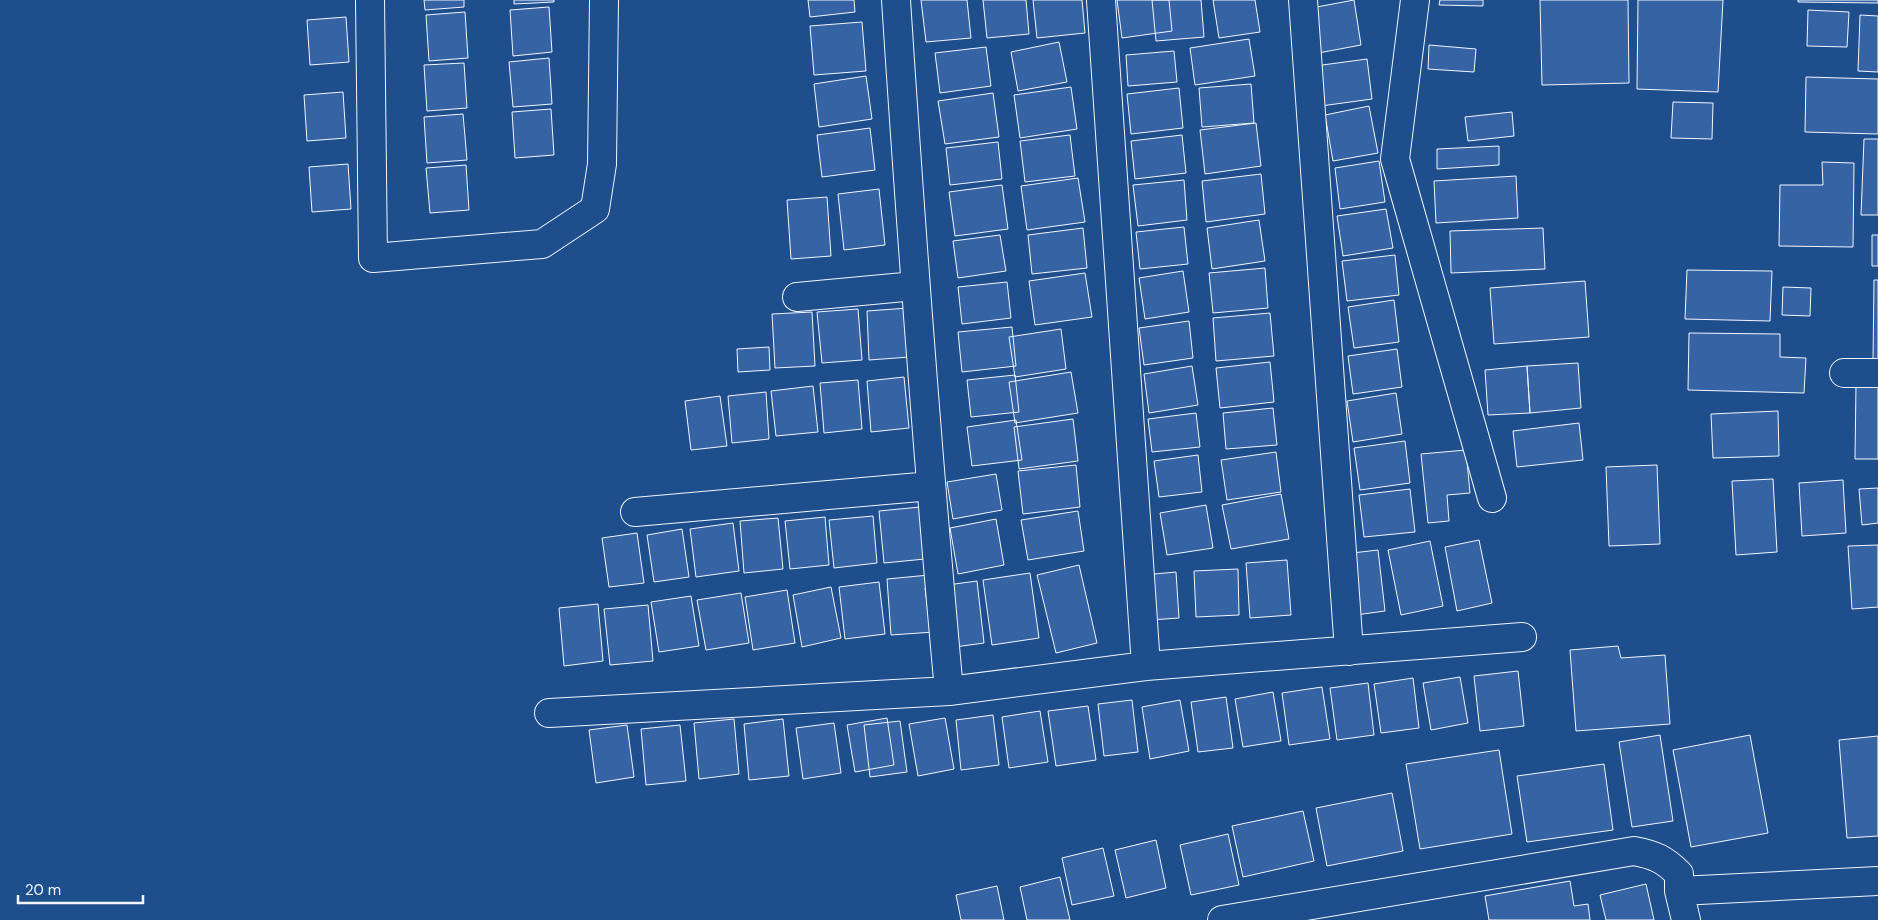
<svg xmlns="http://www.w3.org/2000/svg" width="1878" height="920" font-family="'DM Sans',sans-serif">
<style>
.building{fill:#3563a3;stroke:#f2f6ff}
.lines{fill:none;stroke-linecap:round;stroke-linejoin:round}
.minor-casing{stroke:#f2f6ff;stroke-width:30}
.minor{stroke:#1f4e8c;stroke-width:28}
</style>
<rect width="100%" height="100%" fill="#1f4e8c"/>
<!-- building -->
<path class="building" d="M424,0H464V7L425,10Z
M514,0H554V2L514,4Z
M808,0H854L855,12L810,17Z
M921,0H967L971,38L926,42Z
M983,0H1026L1029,34L987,38Z
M1033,0H1082L1085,33L1037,38Z
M1117,0H1169L1172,31L1122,38Z
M1152,0H1201L1204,37L1156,41Z
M1213,0H1255L1260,32L1219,38Z
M1354,0L1361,45L1313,54L1306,9Z
M1440,0H1483V6L1439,5Z
M1540,0H1628L1629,83L1542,85Z
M1638,0H1723L1718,92L1637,89Z
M1798,0H1878V3L1798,2Z
M549,7L552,52L513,56L510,10Z
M1808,10L1849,12L1847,47L1807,46Z
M465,12L468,58L429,61L426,15Z
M1860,15L1878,16V72L1858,71Z
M346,17L349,62L310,65L307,20Z
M862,22L866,71L814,75L810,26Z
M1249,39L1255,76L1195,85L1190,48Z
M1059,42L1067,82L1018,91L1011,52Z
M1429,45L1476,49L1474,72L1428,69Z
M986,47L991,86L940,93L935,53Z
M1174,51L1177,82L1128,86L1126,55Z
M549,58L552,104L513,107L509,62Z
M1367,59L1372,99L1321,106L1315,66Z
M464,63L467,108L427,111L424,65Z
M866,76L872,119L819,127L814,84Z
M1806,77L1878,79V134L1805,132Z
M1251,84L1254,123L1202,127L1199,88Z
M1071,87L1077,129L1020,138L1014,95Z
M1179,88L1183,128L1131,134L1127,94Z
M343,92L346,138L307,141L304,95Z
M993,93L999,137L945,144L938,101Z
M1673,102L1713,103L1712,139L1671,138Z
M1369,106L1378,153L1333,161L1325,115Z
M551,109L554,155L515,158L512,112Z
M1512,112L1514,136L1468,141L1465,117Z
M463,114L467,160L427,163L424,117Z
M1256,123L1261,166L1205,174L1200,130Z
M870,128L875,170L822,177L817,135Z
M1070,135L1075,176L1025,182L1020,141Z
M1182,135L1186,173L1135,179L1131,141Z
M1864,139H1878V215H1861Z
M998,142L1002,179L950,185L946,148Z
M1499,146V165L1437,169V149Z
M1379,161L1385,202L1340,209L1335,168Z
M1822,162L1854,163L1853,247L1779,246L1780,185H1823Z
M348,164L351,209L312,212L309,167Z
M466,165L469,210L430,213L426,168Z
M1261,174L1265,214L1206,222L1202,181Z
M1516,176L1518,218L1436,223L1434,181Z
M1078,178L1085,222L1027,230L1021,186Z
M1184,180L1187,220L1138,226L1133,185Z
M1002,185L1008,229L955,236L949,192Z
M879,189L885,245L844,250L838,194Z
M827,197L831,256L791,259L787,200Z
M1386,209L1393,248L1343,256L1337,216Z
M1259,220L1265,261L1212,269L1207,228Z
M1184,227L1188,264L1140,269L1136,232Z
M1083,228L1087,268L1032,274L1028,235Z
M1543,228L1545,269L1451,273L1450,231Z
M1000,235L1006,271L958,278L953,241Z
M1872,235H1878V266H1872Z
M1395,255L1399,295L1347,301L1342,261Z
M1265,268L1268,308L1213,313L1209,273Z
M1687,270L1772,271L1770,321L1685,319Z
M1183,271L1189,312L1145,319L1139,278Z
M1085,273L1092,317L1035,325L1029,281Z
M1874,280H1878V360H1873Z
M1585,281L1589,337L1494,344L1490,288Z
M1007,282L1011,318L962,324L958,287Z
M1783,287L1811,288L1810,316L1782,315Z
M1394,300L1399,342L1354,348L1348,307Z
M908,308L910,357L869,360L867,311Z
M858,309L862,360L822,363L817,312Z
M812,312L815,366L775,368L772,314Z
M1270,313L1274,356L1216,361L1213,318Z
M1189,321L1193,358L1144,365L1139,328Z
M1012,327L1016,366L962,372L958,332Z
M1061,329L1066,369L1015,377L1009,337Z
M1689,333L1780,334V357L1806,358L1804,393L1688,390Z
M769,347L770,370L738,372L737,349Z
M1397,349L1402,387L1353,394L1348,356Z
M1270,362L1274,402L1220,408L1216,368Z
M1578,363L1581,408L1530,413L1527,366Z
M1192,366L1198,405L1149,413L1144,374Z
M1527,366L1530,413L1488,415L1485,370Z
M1071,372L1078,413L1015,423L1009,382Z
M1015,375L1019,412L971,417L967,380Z
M904,377L909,428L871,432L867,381Z
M858,380L862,429L824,433L820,383Z
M1856,384H1878V459H1855Z
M813,386L818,432L776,436L771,391Z
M766,392L769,439L732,443L728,396Z
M1396,393L1402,434L1353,442L1347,401Z
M720,396L727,446L691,450L685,401Z
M1273,408L1277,445L1226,449L1223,413Z
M1778,411L1779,456L1713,458L1711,414Z
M1196,413L1200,447L1152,452L1148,419Z
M1073,419L1078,461L1019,469L1014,427Z
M1016,420L1022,460L972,466L967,427Z
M1579,423L1583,460L1517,467L1513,431Z
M1405,441L1410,483L1360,490L1354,448Z
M1466,450L1470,493L1447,495L1449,521L1428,523L1421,454Z
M1276,452L1281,492L1227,500L1221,460Z
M1198,455L1202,492L1159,497L1154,461Z
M1076,465L1080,507L1023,514L1018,471Z
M1657,465L1660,544L1609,546L1606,467Z
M996,474L1002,510L953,519L947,482Z
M1773,479L1777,552L1736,555L1732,481Z
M1843,480L1846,533L1802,536L1799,483Z
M1878,488V523L1862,525L1859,489Z
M1410,489L1415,532L1364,537L1359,495Z
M1281,494L1289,539L1231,549L1222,505Z
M1206,505L1213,548L1167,555L1160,513Z
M920,507L925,559L884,563L879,511Z
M1078,511L1084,551L1028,560L1021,520Z
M873,516L877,563L834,568L829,520Z
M825,517L829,565L790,569L785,521Z
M778,518L783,569L744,573L740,521Z
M996,519L1004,565L958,574L950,528Z
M733,523L739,571L696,577L690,529Z
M682,529L689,577L654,582L647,535Z
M637,533L644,583L609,587L602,538Z
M1479,540L1492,603L1457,611L1445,547Z
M1430,541L1443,606L1401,615L1388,550Z
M1878,545V607L1852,609L1848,546Z
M1378,550L1385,611L1341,617L1335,555Z
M1287,560L1291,615L1250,618L1246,563Z
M1079,565L1097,643L1056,653L1037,575Z
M1238,569L1239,615L1196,617L1194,571Z
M1176,572L1179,618L1136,621L1133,576Z
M1030,573L1039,638L992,645L983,580Z
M929,575L934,632L891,635L887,579Z
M977,581L984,643L933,650L925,588Z
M879,582L885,634L845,639L839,587Z
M831,587L841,638L802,647L793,595Z
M787,590L795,643L753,650L745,597Z
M741,593L749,643L706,650L697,600Z
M691,596L699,646L659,652L651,602Z
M598,604L603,661L564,666L559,608Z
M648,605L653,661L610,665L604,609Z
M1618,646L1621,658L1665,655L1670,724L1576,731L1570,650Z
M1518,671L1524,726L1480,731L1474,676Z
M1460,677L1468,723L1431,730L1423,683Z
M1413,678L1419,728L1381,733L1374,684Z
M1368,683L1374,735L1337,740L1330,688Z
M1322,687L1330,739L1289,745L1282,693Z
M1273,692L1281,741L1243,747L1235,699Z
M1226,697L1233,748L1198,752L1191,702Z
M1132,700L1138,752L1104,756L1098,704Z
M1180,700L1189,751L1150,759L1142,707Z
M1088,706L1096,760L1056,766L1048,711Z
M1040,711L1048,762L1009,768L1002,717Z
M993,715L999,765L961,770L956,720Z
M887,718L894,765L855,772L847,725Z
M945,718L954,769L918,776L909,724Z
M734,719L739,774L699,779L694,723Z
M783,719L789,776L749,780L744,724Z
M900,721L907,772L870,777L864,725Z
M834,723L841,773L803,779L796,728Z
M627,725L634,777L596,783L589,730Z
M680,725L686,781L646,785L641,729Z
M1660,735L1673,821L1632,827L1619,742Z
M1750,735L1768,833L1691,847L1673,750Z
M1878,736V836L1847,838L1839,740Z
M1499,750L1512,834L1420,849L1406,764Z
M1604,764L1613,830L1527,842L1517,776Z
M1392,793L1403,851L1327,866L1316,808Z
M1303,811L1314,861L1243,877L1232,826Z
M1228,834L1239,885L1191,895L1180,845Z
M1156,840L1166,888L1126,898L1115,850Z
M1103,848L1114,896L1072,905L1062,858Z
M1060,877L1070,920H1027L1020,887Z
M1570,881L1574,906L1588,904L1590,920H1489L1485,896Z
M1646,884L1654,920H1606L1600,895Z
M997,886L1004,920H961L956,895Z"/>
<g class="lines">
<defs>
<path id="minor" d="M370,0L373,258L542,244L595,209L602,164L604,0
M896,0C911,231 928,461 949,691
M1101,0L1146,666
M1303,0L1349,651
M1415,0L1395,159L1492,498
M797,297L915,286
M1844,373H1878
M635,512L931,486
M549,713L949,691L1146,666L1522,637
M1679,891L1878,881
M1222,920L1634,851C1655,855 1664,859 1679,874V891L1686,920"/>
</defs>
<!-- minor casing -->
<use href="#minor" class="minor-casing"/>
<!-- minor -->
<use href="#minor" class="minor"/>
</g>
<!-- scale -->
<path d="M18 895v8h125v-8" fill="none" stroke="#f2f6ff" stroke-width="2.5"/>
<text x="25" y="895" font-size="15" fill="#f2f6ff" stroke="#1f4e8c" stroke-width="4" paint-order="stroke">20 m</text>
</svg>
